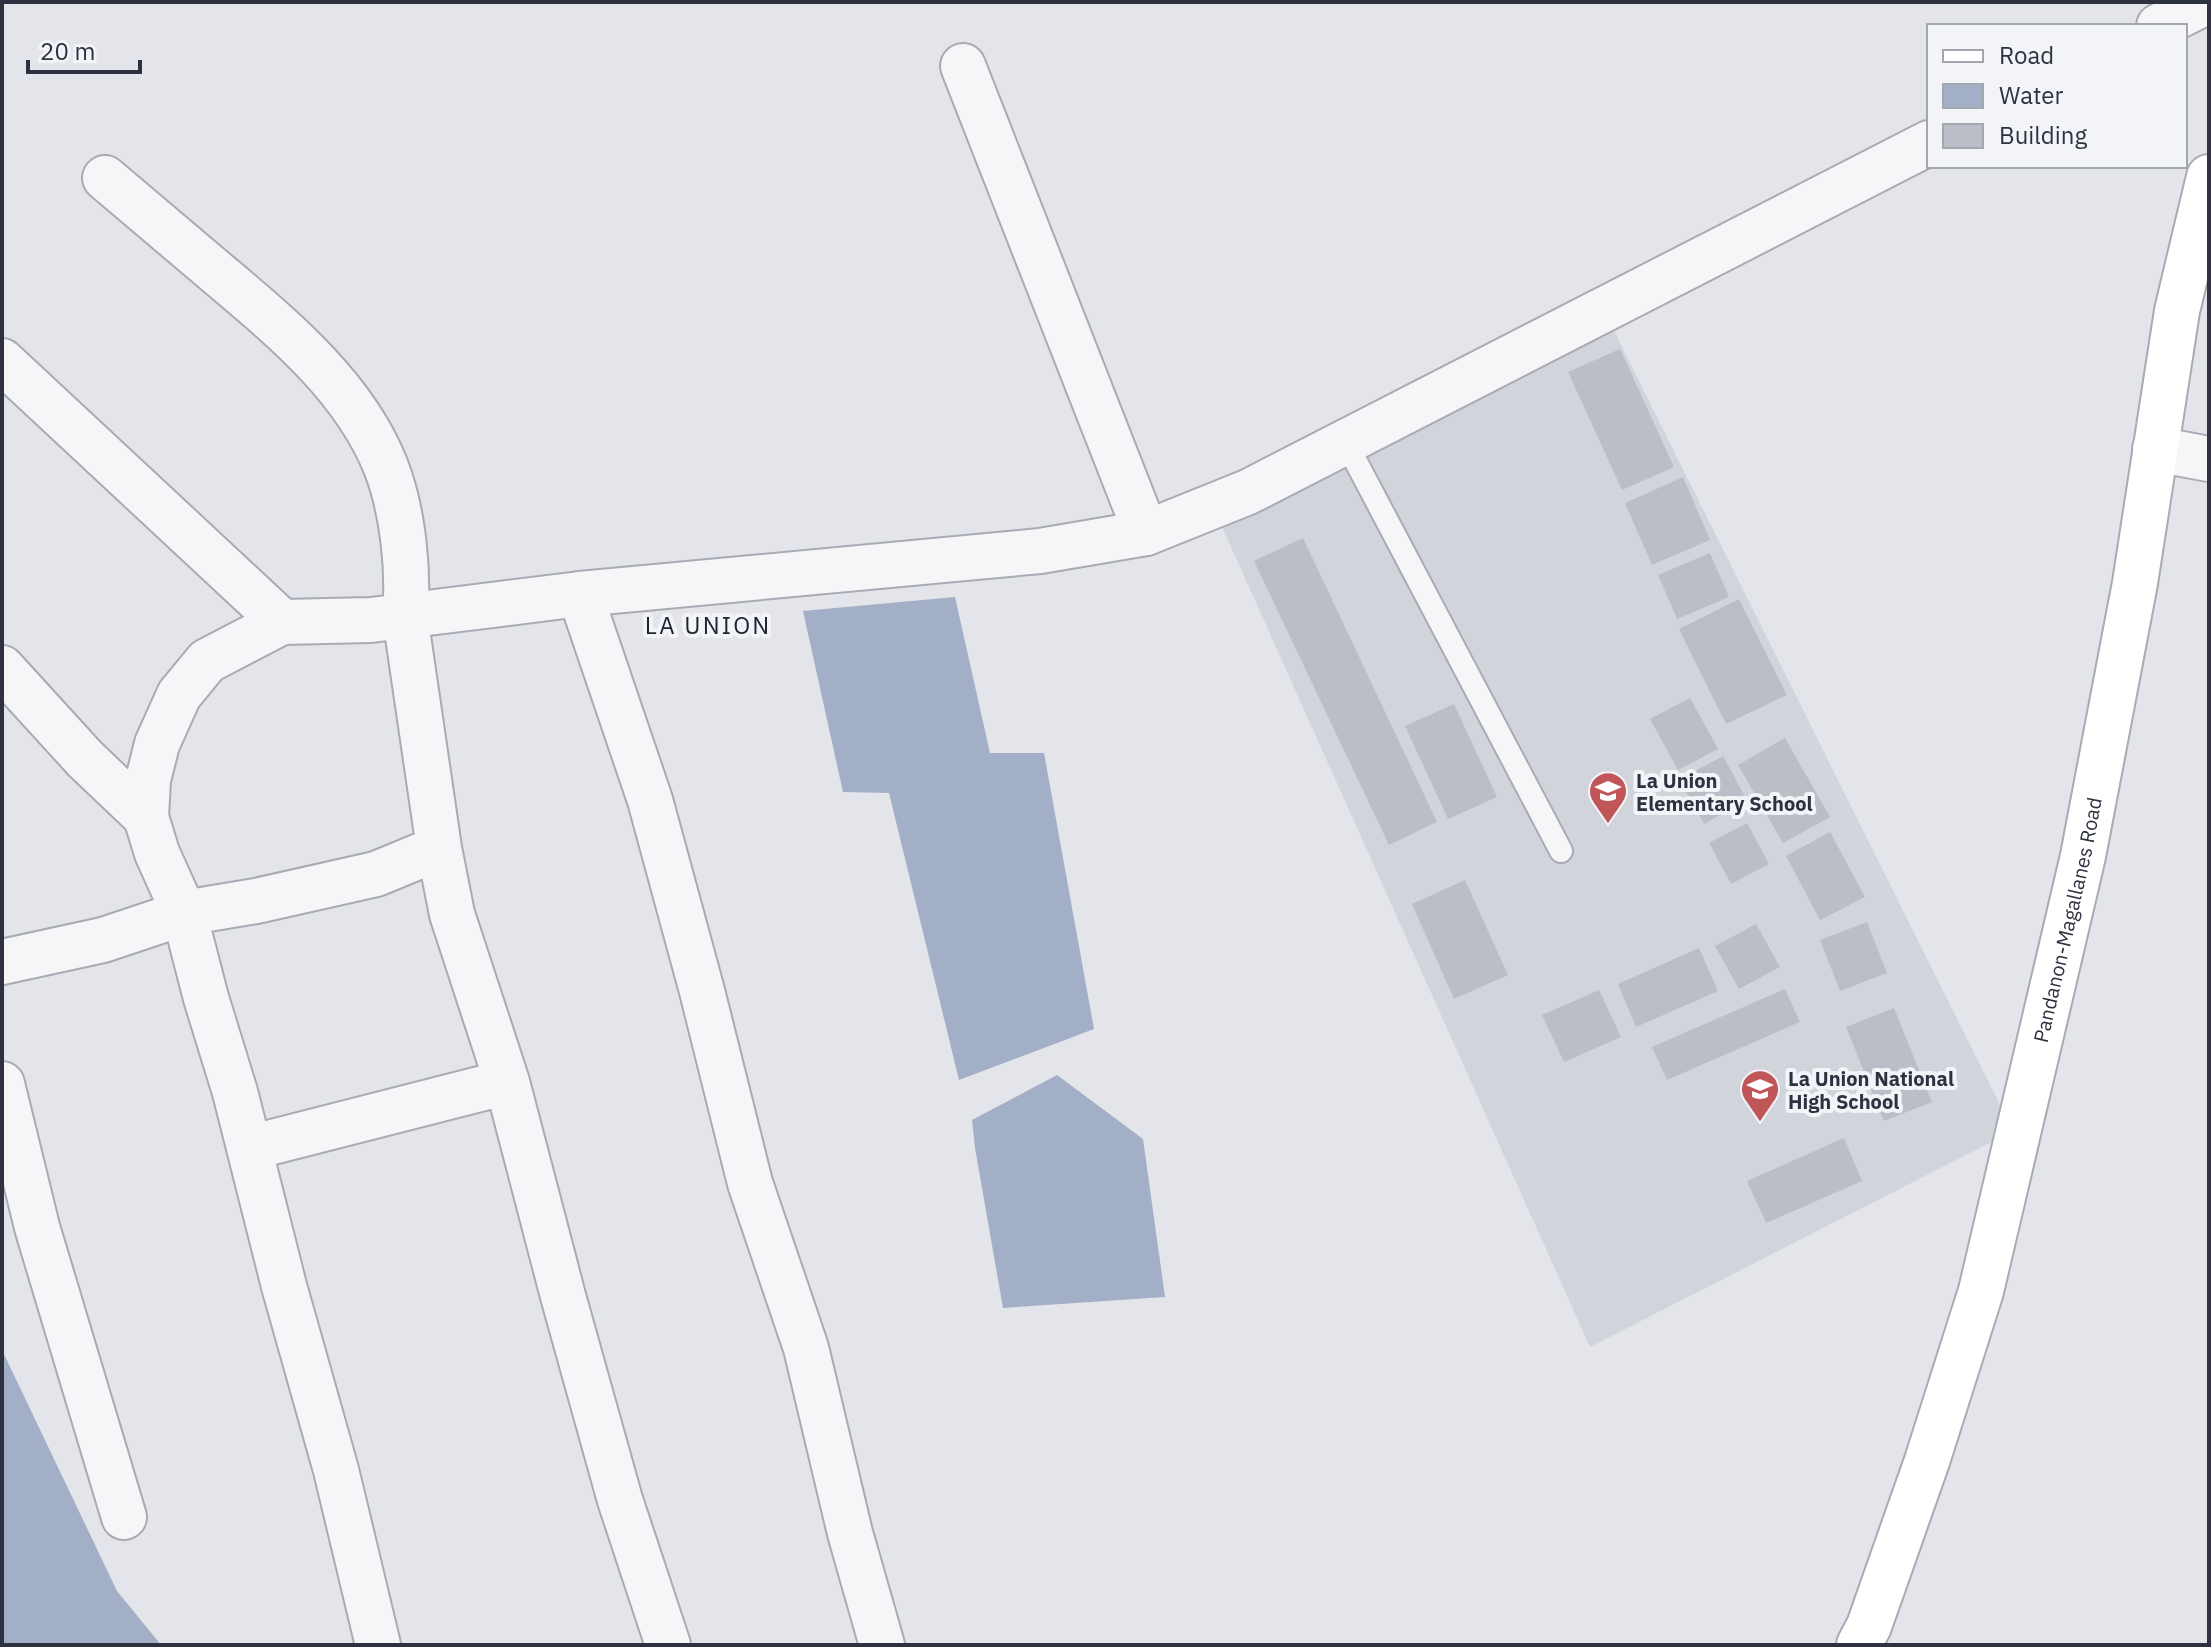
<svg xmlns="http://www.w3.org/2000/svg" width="2211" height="1647" font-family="'IBM Plex Sans',sans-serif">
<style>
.built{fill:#d1d4db}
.water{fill:#a2afc6}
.building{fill:#bbbec6}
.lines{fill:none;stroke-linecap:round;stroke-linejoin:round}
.service-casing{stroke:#a9abb4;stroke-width:26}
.minor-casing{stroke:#a9abb4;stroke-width:48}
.tertiary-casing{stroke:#a9abb4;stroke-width:48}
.secondary-casing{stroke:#a9abb4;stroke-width:48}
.service{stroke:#f6f6f8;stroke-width:22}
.minor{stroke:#f6f6f8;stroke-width:44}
.tertiary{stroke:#f6f6f8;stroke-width:44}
.secondary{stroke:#fff;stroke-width:44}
.labels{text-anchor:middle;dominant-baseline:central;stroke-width:8;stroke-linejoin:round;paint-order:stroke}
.poi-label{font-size:20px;font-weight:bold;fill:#2d3140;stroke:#f3f4f7;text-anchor:start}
.street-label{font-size:20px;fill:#2d3140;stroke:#f3f4f7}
.quarter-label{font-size:24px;letter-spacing:2px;fill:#1f2331;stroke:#f3f4f7}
</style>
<rect width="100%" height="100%" fill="#e3e5ea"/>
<!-- built -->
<path class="built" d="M1614,331L2013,1131L1590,1347L1218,518Z"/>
<!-- water -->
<path class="water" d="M955,597L990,753H1044L1094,1029L959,1080L889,793L843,792L803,611Z
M1057,1075L1143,1139L1165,1297L1003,1308L975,1148L972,1120Z
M2,1350L117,1591L161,1645H2Z"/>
<!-- building -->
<path class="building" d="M1620,349L1674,467L1622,490L1568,372Z
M1683,477L1710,540L1652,565L1625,503Z
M1303,538L1437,822L1389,845L1254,561Z
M1710,553L1729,597L1677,619L1658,575Z
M1739,599L1787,695L1726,724L1679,629Z
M1690,698L1718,749L1678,770L1650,719Z
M1454,704L1497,797L1448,819L1405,726Z
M1785,738L1830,817L1783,843L1738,765Z
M1723,756L1747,800L1704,824L1679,780Z
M1747,823L1769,864L1731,884L1709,843Z
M1830,832L1865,897L1820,920L1786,856Z
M1465,880L1508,975L1454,999L1412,904Z
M1867,922L1887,973L1840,991L1820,940Z
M1756,924L1780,967L1739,989L1715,946Z
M1699,948L1718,991L1636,1027L1618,984Z
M1785,989L1800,1022L1667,1080L1652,1047Z
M1599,990L1621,1037L1564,1062L1542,1015Z
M1894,1008L1932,1102L1884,1121L1846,1027Z
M1844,1138L1862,1181L1766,1223L1747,1181Z"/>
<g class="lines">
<defs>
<path id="service" d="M1345,441L1561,851"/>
<path id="minor" d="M963,66L1146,533
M105,178C142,209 179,241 216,272C281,327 354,386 386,467C403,511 409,570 405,616L439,848L452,914L507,1082L563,1296L620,1500L668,1645
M2155,449L2209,459
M580,594L650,800L702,991L750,1183L806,1348L850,1533L882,1645
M282,622L207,661L179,695L157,744L148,780L146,817L157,853L184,913L206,998L235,1092L284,1286L336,1470L378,1645
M2,668L85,759L146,817
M2,962L103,940L184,913L256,901L376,874L439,848
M2,1084L37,1227L124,1517
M249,1148L507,1082"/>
<path id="tertiary" d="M2159,26L2206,2
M2,361L282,622L371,620L580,594L1040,551L1146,533L1248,492L1929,143"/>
<g id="secondary">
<path id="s1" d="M1859,1645L1869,1626L1927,1461L1981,1291L2083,856L2135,583L2177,311L2209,177"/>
</g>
</defs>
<!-- service casing -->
<use href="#service" class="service-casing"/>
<!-- minor casing -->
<use href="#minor" class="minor-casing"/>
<!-- tertiary casing -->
<use href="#tertiary" class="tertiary-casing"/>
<!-- secondary casing -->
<use href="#secondary" class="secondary-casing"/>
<!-- service -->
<use href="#service" class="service"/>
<!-- minor -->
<use href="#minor" class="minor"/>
<!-- tertiary -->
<use href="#tertiary" class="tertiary"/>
<!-- secondary -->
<use href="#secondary" class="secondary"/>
</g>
<!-- icons -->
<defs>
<symbol id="school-pin" viewBox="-11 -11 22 30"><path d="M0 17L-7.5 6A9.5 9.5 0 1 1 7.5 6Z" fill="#c15659" stroke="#f3f4f7"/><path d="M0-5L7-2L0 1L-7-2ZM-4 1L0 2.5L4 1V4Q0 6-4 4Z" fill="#fff"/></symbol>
</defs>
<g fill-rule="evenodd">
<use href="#school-pin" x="1586" y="769" width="44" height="60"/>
<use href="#school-pin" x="1738" y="1067" width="44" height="60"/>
</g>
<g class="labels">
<!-- poi labels -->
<g class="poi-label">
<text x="1636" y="780">La Union<tspan x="1636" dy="23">Elementary School</tspan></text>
<text x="1788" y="1078">La Union National<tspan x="1788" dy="23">High School</tspan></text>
</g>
<!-- street labels -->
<g class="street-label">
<text stroke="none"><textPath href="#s1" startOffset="756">Pandanon-Magallanes Road</textPath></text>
</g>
<!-- quarter labels -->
<g class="quarter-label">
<text x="708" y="625">LA UNION</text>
</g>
</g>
<!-- border -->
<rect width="2211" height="1647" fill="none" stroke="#2d3140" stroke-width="8"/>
<!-- legend -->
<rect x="1927" y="24" width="260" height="144" fill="#f3f4f7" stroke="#a4a6ae" stroke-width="2"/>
<rect x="1943" y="50" width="40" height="12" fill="#ffffff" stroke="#a4a6ae" stroke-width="2"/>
<text x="1999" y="64" font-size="24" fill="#2d3140">Road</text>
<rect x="1943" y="84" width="40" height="24" fill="#a2afc6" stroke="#a4a6ae" stroke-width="2"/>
<text x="1999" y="104" font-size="24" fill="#2d3140">Water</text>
<rect x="1943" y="124" width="40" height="24" fill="#bbbec6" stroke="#a4a6ae" stroke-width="2"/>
<text x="1999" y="144" font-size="24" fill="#2d3140">Building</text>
<!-- scale -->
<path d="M28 60v12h112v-12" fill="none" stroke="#2d3140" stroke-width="4"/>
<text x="40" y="60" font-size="24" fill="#2d3140" stroke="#f3f4f7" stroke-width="6" paint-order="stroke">20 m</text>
</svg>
